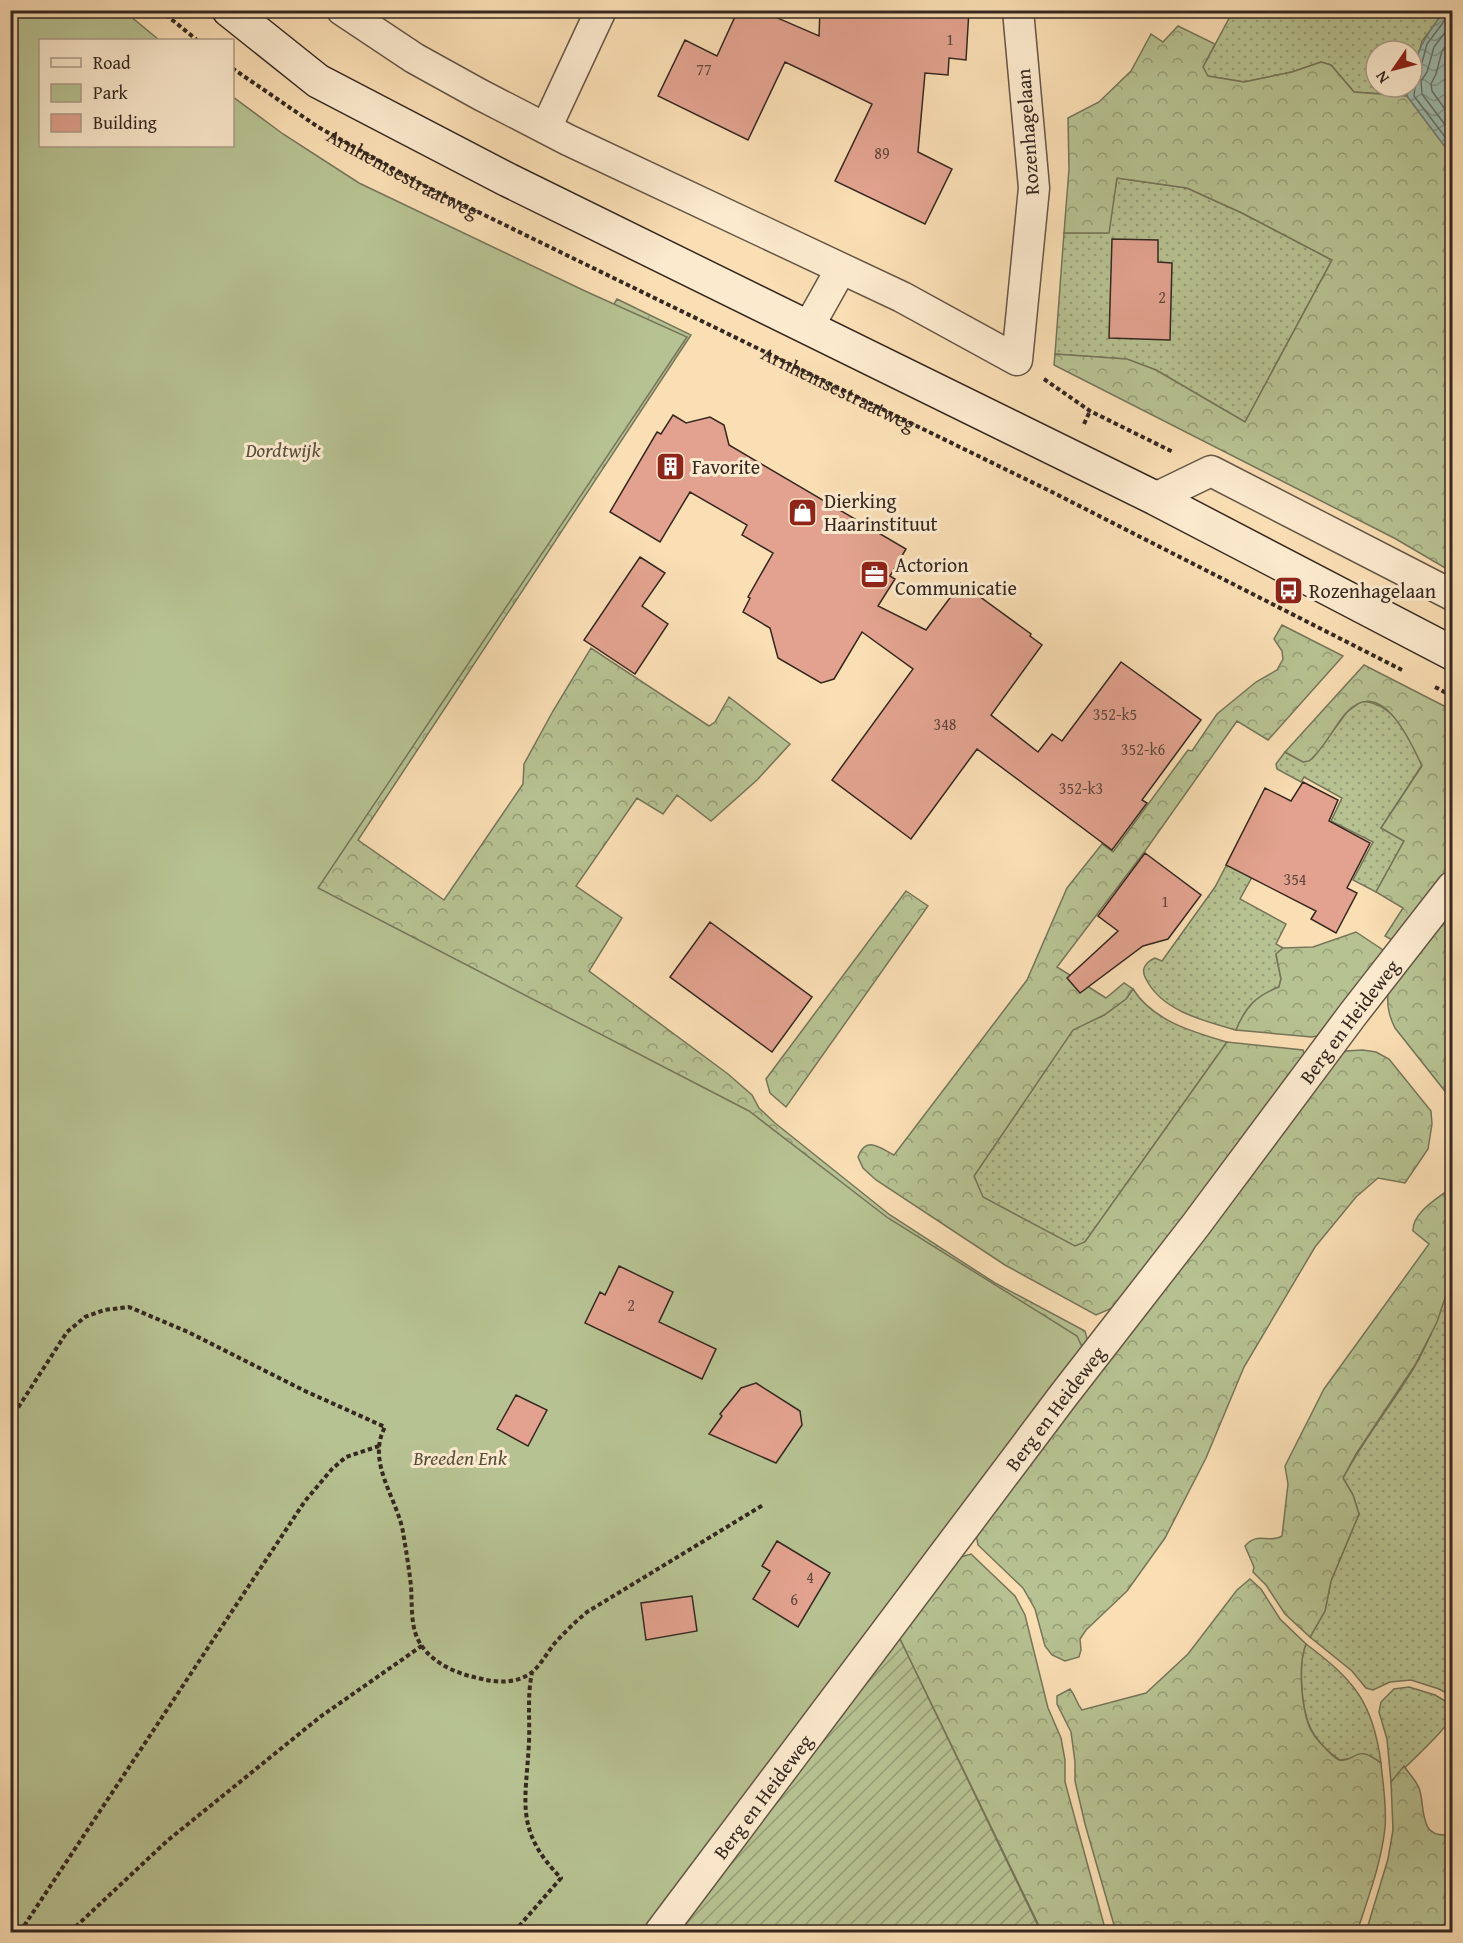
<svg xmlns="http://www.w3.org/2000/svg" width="1463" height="1943" font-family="'Gentium Book Plus',serif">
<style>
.grass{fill:url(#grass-dots);stroke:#76755a;stroke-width:1.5}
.forest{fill:url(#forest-crowns);stroke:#76755a;stroke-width:1.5}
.park{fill:#b7c292;stroke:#76755a;stroke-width:1.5}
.garden{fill:url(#garden-furrows);stroke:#76755a;stroke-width:1.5}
.water{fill:url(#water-waves);stroke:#748177;stroke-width:1.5}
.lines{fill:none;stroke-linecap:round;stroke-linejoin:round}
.shore{stroke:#6a7268;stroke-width:1.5}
.building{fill:#e2a28f;stroke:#352821;stroke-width:1.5}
.minor-casing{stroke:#665646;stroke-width:33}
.secondary-casing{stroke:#352821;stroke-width:36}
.path{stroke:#352821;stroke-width:4;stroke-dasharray:4.5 3;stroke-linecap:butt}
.minor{stroke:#fceace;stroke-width:30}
.secondary{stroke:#fceace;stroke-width:33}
.labels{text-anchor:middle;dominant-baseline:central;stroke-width:6;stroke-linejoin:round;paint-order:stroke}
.number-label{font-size:16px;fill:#60463c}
.street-label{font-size:20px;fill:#352821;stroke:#fceace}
.park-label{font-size:20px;font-style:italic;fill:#564e3d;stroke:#fceace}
.poi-label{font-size:20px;fill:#352821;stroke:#fceace;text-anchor:start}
</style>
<defs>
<pattern id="grass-dots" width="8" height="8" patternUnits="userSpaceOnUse" patternTransform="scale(1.5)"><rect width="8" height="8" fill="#b7c292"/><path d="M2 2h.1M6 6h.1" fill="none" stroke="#969e77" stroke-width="1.8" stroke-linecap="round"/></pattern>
<pattern id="forest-crowns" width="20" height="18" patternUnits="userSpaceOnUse" patternTransform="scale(1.5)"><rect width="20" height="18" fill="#b7c292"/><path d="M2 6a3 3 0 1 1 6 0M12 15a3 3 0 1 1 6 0" fill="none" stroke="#969e77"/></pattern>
<pattern id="garden-furrows" width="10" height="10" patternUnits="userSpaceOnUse" patternTransform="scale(1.5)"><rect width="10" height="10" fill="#b7c292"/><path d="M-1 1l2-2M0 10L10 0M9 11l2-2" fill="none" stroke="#969e77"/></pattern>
<pattern id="water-waves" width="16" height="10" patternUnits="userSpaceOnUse" patternTransform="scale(1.5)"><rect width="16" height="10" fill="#9ebcb0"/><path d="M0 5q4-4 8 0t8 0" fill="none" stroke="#82998f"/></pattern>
</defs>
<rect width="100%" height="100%" fill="#fadeb4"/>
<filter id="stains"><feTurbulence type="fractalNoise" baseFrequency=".00333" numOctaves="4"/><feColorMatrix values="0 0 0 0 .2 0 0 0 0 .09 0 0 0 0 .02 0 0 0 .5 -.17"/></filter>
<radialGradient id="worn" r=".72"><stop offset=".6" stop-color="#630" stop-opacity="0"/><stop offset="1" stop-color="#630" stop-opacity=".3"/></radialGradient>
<!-- grass -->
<path class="grass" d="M1233,11H1445L1422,41L1412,77V51H1376V87H1409L1407,96L1354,92L1331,65L1321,62L1292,72L1244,82L1207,76L1203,67Z
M1117,178L1187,188L1242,213L1332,260L1245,422L1156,370L1126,359L1055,354L1064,233H1108Z
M1362,701C1396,704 1409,737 1422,765L1381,828L1404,841L1376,892L1353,880L1373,842L1331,821L1342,798L1304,777L1301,782L1277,769L1276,764L1285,752L1303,762L1313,758L1347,712Z
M1227,864L1252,877L1240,899L1286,924L1276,944L1283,948L1276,955L1281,979L1279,987C1256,996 1246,1007 1236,1030C1204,1021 1162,1011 1146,979C1140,969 1146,962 1155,958L1162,961L1215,887Z
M1133,989C1153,1021 1193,1032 1227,1042L1085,1242L1075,1247L982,1197L974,1176L1073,1029L1104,1015L1126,999Z
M1452,1277V1696L1439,1689L1411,1680L1390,1682L1373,1690L1366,1688L1352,1671L1310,1637L1325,1611L1331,1581L1359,1514L1353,1495L1343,1478C1364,1439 1392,1404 1415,1366C1431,1338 1442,1308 1452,1277Z
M1306,1644C1354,1680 1373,1702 1381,1763L1370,1756L1340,1760C1328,1752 1317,1741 1311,1729C1301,1710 1298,1662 1306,1644Z
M1409,1687L1435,1695L1452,1705C1452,1708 1453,1711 1452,1715C1450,1727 1403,1768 1391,1782L1387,1739L1379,1712L1381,1702L1394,1689Z"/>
<!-- forest -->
<path class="forest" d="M1178,26L1215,44L1203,67L1208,76L1244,82L1292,72L1321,62L1331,65L1354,92L1407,96L1452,156V572L1396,539L1054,365L1055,354L1127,359L1156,370L1245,422L1332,260L1242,213L1187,188L1117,178L1109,233H1064L1069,169L1068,118L1099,102L1131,71L1151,34L1163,42Z
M617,299L691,335L358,840L444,900L523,784L524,764L553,711L591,648L709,726L715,722L729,697L790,744L757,780L711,821L677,795L663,814L637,798L576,886L622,918L589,971L728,1074L752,1095L759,1108L775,1123L890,1215L995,1283L1085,1331L1088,1342L904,1588L11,1299Z
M1282,625L1343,656L1268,740L1237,721L1145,851L1057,967L1106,998L1124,983L1133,989L1126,999L1104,1015L1073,1030L974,1176L983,1197L1075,1246L1085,1242L1227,1042L1303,1050L1305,1057L1117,1306L1096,1315L1005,1265L876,1180L863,1168L858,1157C866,1135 880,1148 894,1155L1027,980L1067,888L1102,844L1113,852L1188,750L1192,751L1217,714L1256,682L1277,670L1283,659L1282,651L1274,639Z
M1364,665L1452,710V865L1394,941L1385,936L1403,908L1376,892L1404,841L1381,828L1422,766C1410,740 1381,675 1346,713C1333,728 1324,749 1309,761L1303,762L1285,752Z
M906,891L928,906L786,1107L770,1093L766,1079Z
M1452,905V1100L1395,1028C1388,1014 1387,1004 1388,990Z
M1356,932L1386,952L1322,1035L1312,1037L1236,1030C1246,1006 1256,996 1279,987L1281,979L1276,954L1283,948L1313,947Z
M1363,1050L1376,1052L1389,1059L1431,1111L1432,1124L1428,1149L1405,1183L1378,1178L1356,1197L1315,1247L1244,1367L1206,1458L1165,1538L1127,1591L1086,1630L1080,1639L1081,1650L1079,1657L1065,1661L1052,1655L1045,1646L1035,1609L1023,1588L978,1545L976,1534L1337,1058L1346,1051Z
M1452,1187V1277L1437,1322L1415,1365L1356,1454L1343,1478L1353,1495L1359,1514L1331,1581L1325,1611L1310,1637L1285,1614L1266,1585L1253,1572L1254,1567L1245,1546C1258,1531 1268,1544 1282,1536L1288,1484L1285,1466L1324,1389L1429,1244L1413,1231C1412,1212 1439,1198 1452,1187Z
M971,1554L1015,1596L1025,1615L1048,1708L1061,1738L1065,1760V1782L1106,1932H1042L898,1635L957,1558Z
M1250,1579L1261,1589L1280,1619L1306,1644C1298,1663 1301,1705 1309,1726C1312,1734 1319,1742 1325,1748C1329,1752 1334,1758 1339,1760C1349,1763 1356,1751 1365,1754C1371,1755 1376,1760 1381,1763C1383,1785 1387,1807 1385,1828C1381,1864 1368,1898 1357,1932H1116L1085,1824L1075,1781V1762L1071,1732L1057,1704V1696L1070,1689C1076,1696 1076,1703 1082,1710L1146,1693L1188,1654L1237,1590Z
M1404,1766C1409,1774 1418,1782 1420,1791C1425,1810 1419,1841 1452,1834V1932H1366L1388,1859L1393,1830L1391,1782Z"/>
<!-- park -->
<path class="park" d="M11,11H124L159,40H40V146H232L233,97L283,134L359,183L585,291L687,337L318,888L749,1111L888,1218L1077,1336L1083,1349L648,1932H11Z"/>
<!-- garden -->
<path class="garden" d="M898,1635L1041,1932H674Z"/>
<!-- water -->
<path class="water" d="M1445,10L1452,11V156L1407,96L1409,87H1412C1412,55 1426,35 1445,10Z"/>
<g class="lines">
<!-- shore -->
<path class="shore" d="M1452,23L1434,47L1427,72L1421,81L1422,94L1452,134
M1452,38L1442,51L1436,74L1431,84L1432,91L1452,119
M1412,74L1420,70L1427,44L1448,16L1449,10
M1412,83L1415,87L1414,96L1452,146"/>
</g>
<!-- building -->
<path class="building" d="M738,10H759L819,36L820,10H969L966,60L949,58L948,75L925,73L918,152L952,169L925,224L835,181L872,104L823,80L785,62L748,140L658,96L685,40L717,56Z
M1112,239L1158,240V262L1172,263L1170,340L1109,338Z
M673,415L686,423L710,417L724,425L729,445L906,549L890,576L895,579L878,606L926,630L961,583L1031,634L1030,636L1042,645L991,715L1038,752L1052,734L1062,741L1121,662L1201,720L1142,800L1147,803L1112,850L977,749L911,839L832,780L913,669L862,632L834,679L821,683L778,658L770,628L743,612L750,598L748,597L773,553L742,535L747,525L690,492L660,542L610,512L657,432L661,434Z
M640,557L665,573L642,606L668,624L635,674L584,640Z
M1303,782L1338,800L1329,821L1370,843L1347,888L1357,893L1336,933L1311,919L1316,911L1226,865L1265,788L1291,801Z
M1145,853L1201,895L1168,939L1143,946L1080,993L1067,978L1118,931L1098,916Z
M710,922L812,997L772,1052L670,977Z
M619,1266L673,1292L659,1322L716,1349L702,1379L585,1323L600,1292L605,1295Z
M756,1383L800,1411L802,1425L776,1463L709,1434L722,1416L720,1414L741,1388Z
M516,1395L547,1410L528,1446L497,1429Z
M777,1541L830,1573L798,1627L753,1599L770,1571L762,1566Z
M692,1596L697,1631L646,1640L641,1603Z"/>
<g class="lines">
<defs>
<g id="minor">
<path d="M342,10L414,58L479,94L568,140L902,297L1017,360L1034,188L1018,10"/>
<path d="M546,128L601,10"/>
<path d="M809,326L841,269"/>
<path d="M1155,498L1211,471L1452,595"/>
<path id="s2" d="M660,1932L1063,1396L1195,1226L1353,1014L1452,887"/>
</g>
<path id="secondary" d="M229,10L318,81L508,180L1155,498L1452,653"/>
</defs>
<!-- minor casing -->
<use href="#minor" class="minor-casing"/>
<!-- secondary casing -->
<use href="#secondary" class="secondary-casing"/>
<!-- path -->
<g class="path">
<path d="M160,10L197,40"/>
<path id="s1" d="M232,68L318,127L425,186L1050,491L1402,670"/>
<path d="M1044,379L1090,411L1173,452"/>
<path d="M1084,424L1090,411"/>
<path d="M1435,687L1452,696"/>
<path d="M10,1420L67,1332L85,1317L104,1310L129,1307L188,1332L305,1391L385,1427C366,1462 397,1498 403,1532C406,1550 409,1568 411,1586C412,1601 411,1618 415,1632C423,1659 453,1673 478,1678C497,1683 515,1684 531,1673C540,1666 547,1653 554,1644C564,1633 575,1622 587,1612L763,1505"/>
<path d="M20,1932L305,1501L332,1469L346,1457L379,1446"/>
<path d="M70,1932L167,1841L320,1717L423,1645"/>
<path d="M514,1932L561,1878C514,1830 526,1802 529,1742C530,1718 527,1696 532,1673"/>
</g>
<!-- minor -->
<use href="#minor" class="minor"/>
<!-- secondary -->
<use href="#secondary" class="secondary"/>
</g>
<!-- icons -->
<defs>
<symbol id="building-square" viewBox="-11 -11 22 22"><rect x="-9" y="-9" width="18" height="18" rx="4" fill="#8f2418" stroke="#fceace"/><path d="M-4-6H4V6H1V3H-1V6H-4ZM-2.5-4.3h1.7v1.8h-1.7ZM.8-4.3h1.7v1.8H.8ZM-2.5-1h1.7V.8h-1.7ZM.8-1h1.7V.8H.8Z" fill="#fff"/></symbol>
<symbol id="shop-square" viewBox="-11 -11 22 22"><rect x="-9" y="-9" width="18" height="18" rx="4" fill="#8f2418" stroke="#fceace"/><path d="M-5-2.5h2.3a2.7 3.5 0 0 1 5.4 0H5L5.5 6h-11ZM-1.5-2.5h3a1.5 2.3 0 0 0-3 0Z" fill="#fff"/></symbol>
<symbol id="office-square" viewBox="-11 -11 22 22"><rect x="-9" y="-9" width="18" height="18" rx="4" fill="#8f2418" stroke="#fceace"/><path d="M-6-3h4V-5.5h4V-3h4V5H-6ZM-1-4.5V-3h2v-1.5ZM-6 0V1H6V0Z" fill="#fff"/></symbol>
<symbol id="bus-square" viewBox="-11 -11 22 22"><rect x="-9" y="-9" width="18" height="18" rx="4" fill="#8f2418" stroke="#fceace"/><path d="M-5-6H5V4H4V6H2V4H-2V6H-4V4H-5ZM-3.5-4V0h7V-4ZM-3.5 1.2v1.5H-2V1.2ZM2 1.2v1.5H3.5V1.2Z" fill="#fff"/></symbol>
</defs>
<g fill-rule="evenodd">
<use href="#building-square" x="654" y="450" width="33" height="33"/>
<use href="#shop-square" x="786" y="496" width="33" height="33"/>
<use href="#office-square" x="858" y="558" width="33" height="33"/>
<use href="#bus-square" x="1272" y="574" width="33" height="33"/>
</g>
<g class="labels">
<!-- number labels -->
<g class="number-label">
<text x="950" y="39">1</text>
<text x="704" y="69">77</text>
<text x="882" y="153">89</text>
<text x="1162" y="297">2</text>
<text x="1115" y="714">352-k5</text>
<text x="945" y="724">348</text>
<text x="1143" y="749">352-k6</text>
<text x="1081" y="788">352-k3</text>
<text x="1295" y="879">354</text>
<text x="1165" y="901">1</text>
<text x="631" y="1305">2</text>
<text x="810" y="1577">4</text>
<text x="794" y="1599">6</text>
</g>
<!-- street labels -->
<g class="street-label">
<text transform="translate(1027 132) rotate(-94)">Rozenhagelaan</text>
<text stroke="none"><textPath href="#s1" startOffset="201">Arnhemsestraatweg</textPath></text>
<text stroke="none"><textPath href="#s1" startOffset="687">Arnhemsestraatweg</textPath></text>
<text stroke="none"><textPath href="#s2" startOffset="1142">Berg en Heideweg</textPath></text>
<text stroke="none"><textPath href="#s2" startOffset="656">Berg en Heideweg</textPath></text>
<text stroke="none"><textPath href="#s2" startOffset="170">Berg en Heideweg</textPath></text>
</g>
<!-- park labels -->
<g class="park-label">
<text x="283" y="449">Dordtwijk</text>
<text x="460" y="1457">Breeden Enk</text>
</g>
<!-- poi labels -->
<g class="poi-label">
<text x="692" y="466">Favorite</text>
<text x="824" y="500">Dierking<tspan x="824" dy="23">Haarinstituut</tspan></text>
<text x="895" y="564">Actorion<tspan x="895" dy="23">Communicatie</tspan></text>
<text x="1309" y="590">Rozenhagelaan</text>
</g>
</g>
<!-- margin -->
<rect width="1463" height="1943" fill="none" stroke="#fadeb4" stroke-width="36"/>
<rect x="12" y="12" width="1439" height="1919" fill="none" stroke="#352821" stroke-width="3"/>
<rect x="18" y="18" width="1427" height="1907" fill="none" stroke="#352821" stroke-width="1.5"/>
<!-- legend -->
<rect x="39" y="39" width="195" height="108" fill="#fceace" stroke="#ac9c89" stroke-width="1.5"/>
<rect x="51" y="58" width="30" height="9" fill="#fceace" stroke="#ac9c89" stroke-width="1.5"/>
<text x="93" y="69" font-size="18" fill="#352821">Road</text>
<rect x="51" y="84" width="30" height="18" fill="#b7c292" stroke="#ac9c89" stroke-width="1.5"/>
<text x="93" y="99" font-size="18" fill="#352821">Park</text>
<rect x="51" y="114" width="30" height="18" fill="#e2a28f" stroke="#ac9c89" stroke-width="1.5"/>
<text x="93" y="129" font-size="18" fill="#352821">Building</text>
<!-- north arrow -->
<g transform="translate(1394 69) rotate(235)"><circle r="28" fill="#fceace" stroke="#ac9c89" stroke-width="1.5"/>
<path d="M0-4.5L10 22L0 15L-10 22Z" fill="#8f2418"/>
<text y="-9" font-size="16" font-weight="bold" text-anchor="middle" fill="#352821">N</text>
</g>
<rect width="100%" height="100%" filter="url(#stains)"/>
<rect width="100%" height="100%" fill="url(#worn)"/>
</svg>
